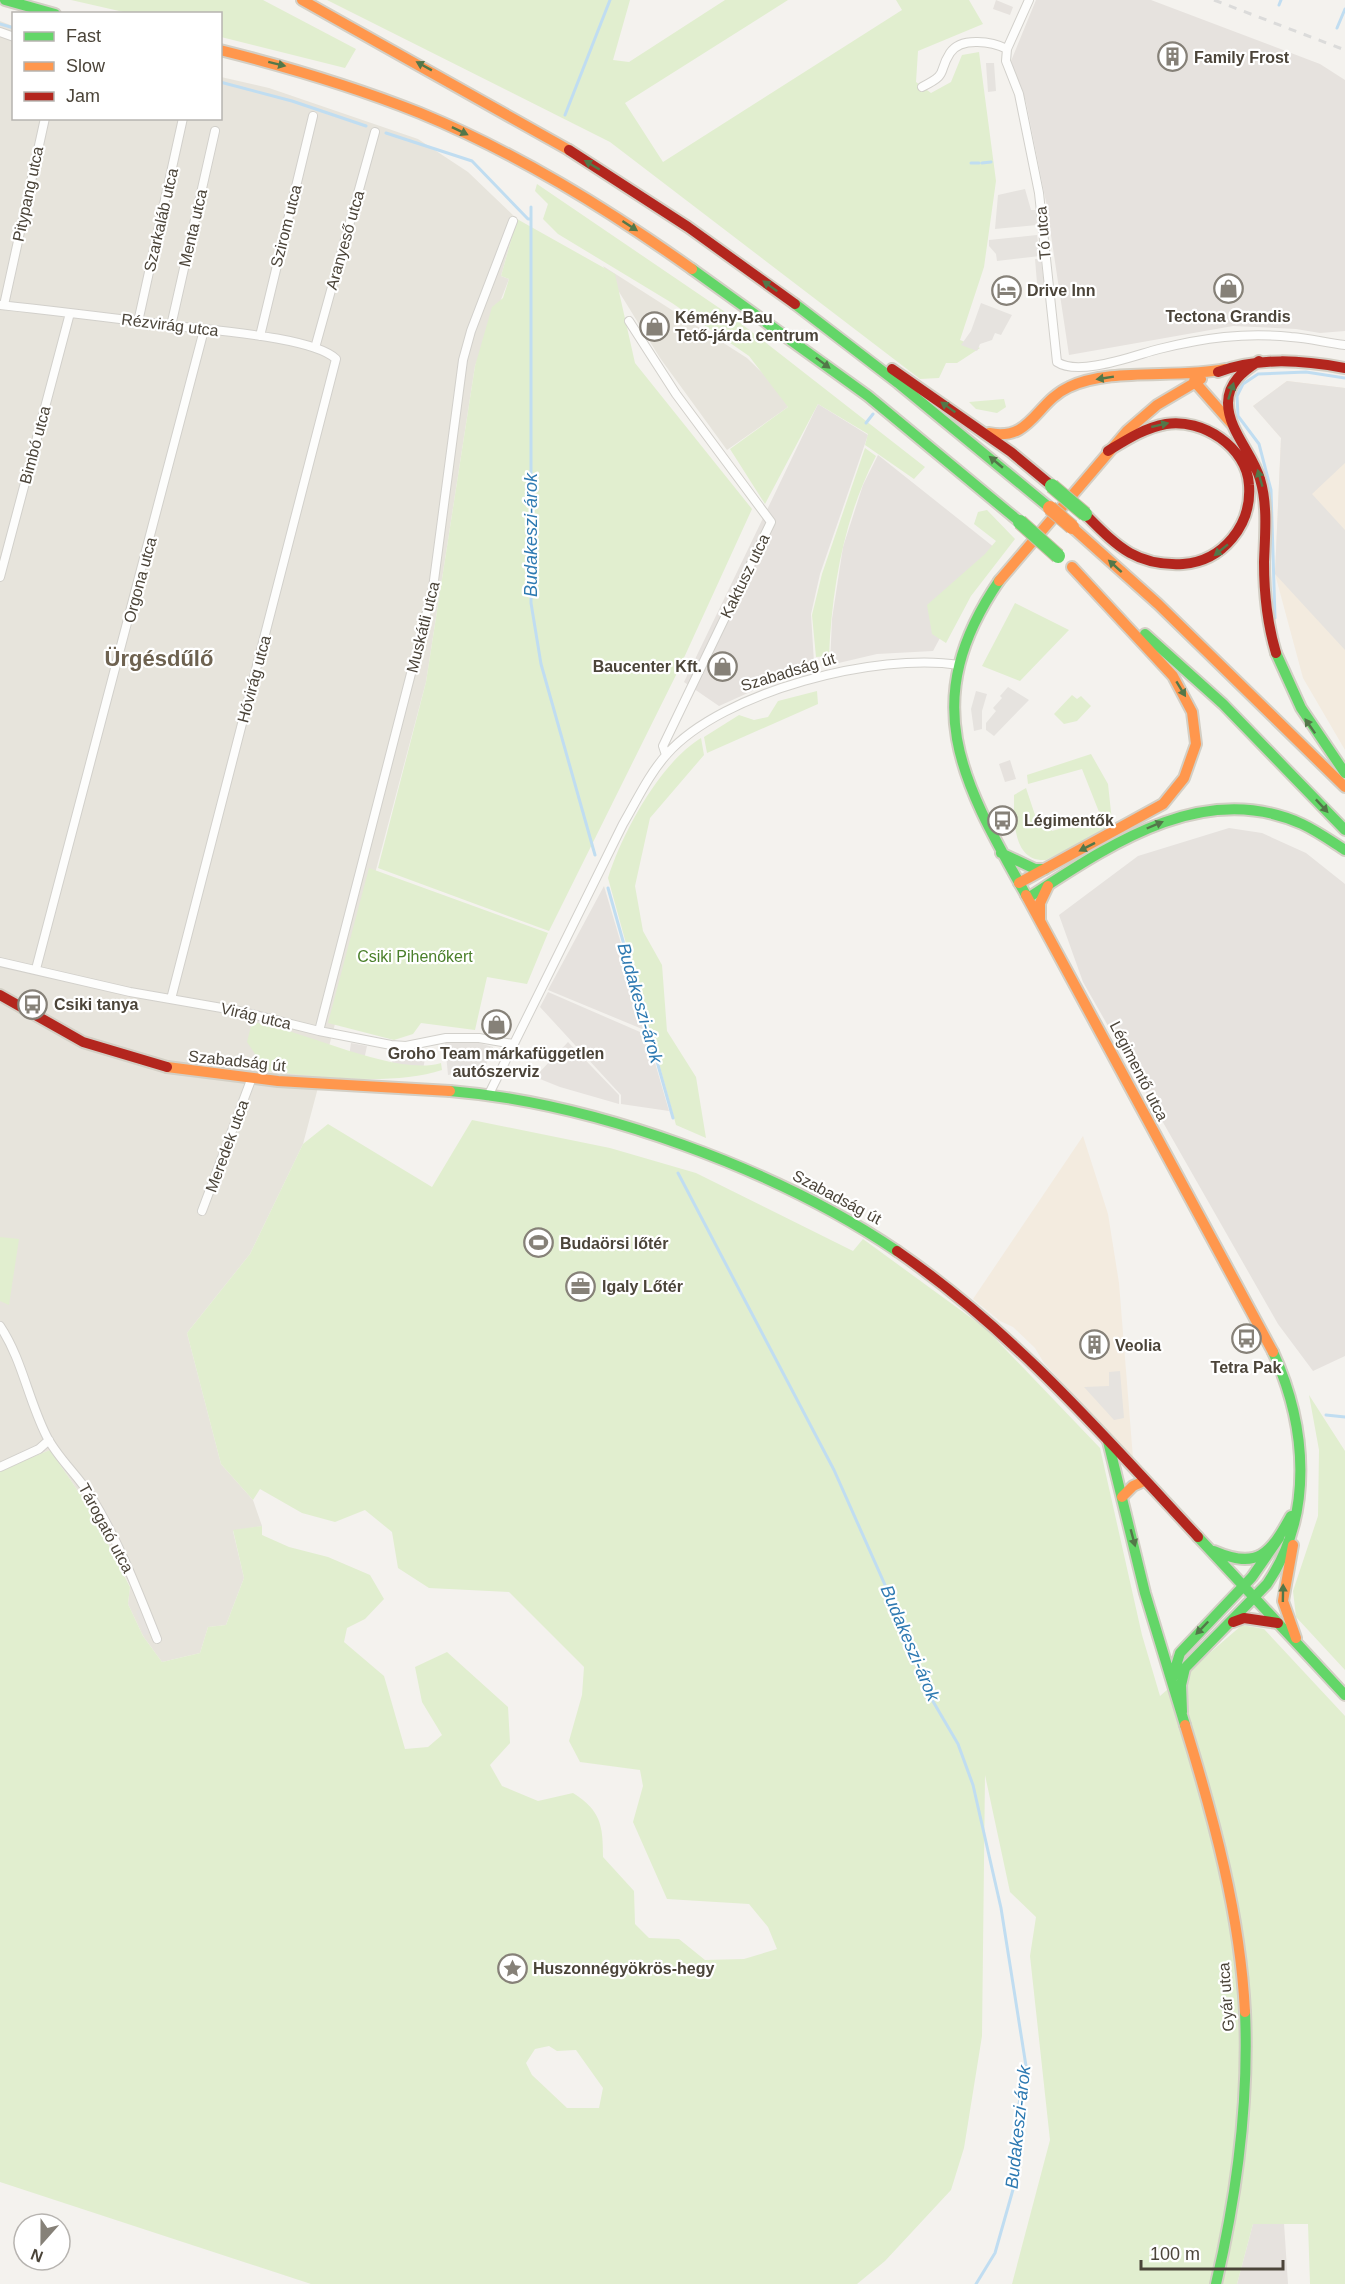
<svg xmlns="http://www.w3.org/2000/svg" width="1345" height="2284" font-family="Helvetica,sans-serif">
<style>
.residential{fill:#e7e4dc}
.commercial{fill:#f3ebdf}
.industrial{fill:#e6e2de}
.green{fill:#e1eecf;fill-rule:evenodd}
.parking{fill:#e6e3df}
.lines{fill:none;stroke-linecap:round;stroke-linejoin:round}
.stream{stroke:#c0ddf1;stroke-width:3}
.street-casing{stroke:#d2d0cb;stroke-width:10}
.fast-casing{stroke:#d3cfc5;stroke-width:14}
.slow-casing{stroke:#d3cfc5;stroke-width:14}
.jam-casing{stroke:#d3cfc5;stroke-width:14}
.street{stroke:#fdfdfc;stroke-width:8}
.fast{stroke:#63d668;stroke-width:10}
.slow{stroke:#ff974d;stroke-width:10}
.jam{stroke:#b3261e;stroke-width:10}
.rail{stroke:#dbdbda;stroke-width:3;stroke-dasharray:8 8;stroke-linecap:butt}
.fast-bridge-casing{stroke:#ccbfa9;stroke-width:16;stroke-linecap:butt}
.slow-bridge-casing{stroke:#ccbfa9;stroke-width:16;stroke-linecap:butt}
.fast-bridge{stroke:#63d668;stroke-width:14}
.slow-bridge{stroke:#ff974d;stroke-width:14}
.oneway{fill:#537749}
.labels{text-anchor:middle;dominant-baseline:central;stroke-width:4.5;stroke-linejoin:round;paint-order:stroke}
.poi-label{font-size:16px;font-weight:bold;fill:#4b4439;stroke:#fff;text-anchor:start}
.street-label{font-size:16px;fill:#4b4439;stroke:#fff}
.park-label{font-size:16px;fill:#4a7f2a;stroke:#fff}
.water-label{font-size:18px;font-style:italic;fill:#2e7ab2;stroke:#fff}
.district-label{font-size:22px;font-weight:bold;fill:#6e6250;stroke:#fff}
</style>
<rect width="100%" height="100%" fill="#f4f2ee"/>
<!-- residential -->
<path class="residential" d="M0,21L13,26L14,118H220L221,77L269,88L418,139L468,172L517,219L501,276L509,279L475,366L426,682L303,1144L250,1254L187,1333L221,1464L253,1500L262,1526L233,1531L244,1578L226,1625L208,1627L200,1653L162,1662L143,1636L128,1604L130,1586L89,1507L50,1450L0,1470Z
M603,266L747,358L776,386L788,407L727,450L660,358Z"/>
<!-- commercial -->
<path class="commercial" d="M1287,381L1345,388V750L1303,678L1275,574L1281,438L1253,406Z
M1083,1136L1108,1214L1119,1283L1133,1458L1044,1363L1035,1348L1013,1327L1000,1321L973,1299Z"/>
<!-- industrial -->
<path class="industrial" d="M996,0L1013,7L1010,15L993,9Z
M1036,0H1151L1320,64L1345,80V331L1320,333L1296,329L1233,326L1069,355L1046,202L1026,102L1011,61Z
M818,404L868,435L820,574L811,614L814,663L719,706L684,682Z
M878,455L995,548L968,586L933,651L877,654L830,665L832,619L843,547L863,485Z
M1010,760L1016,779L1005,782L999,764Z
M1229,828L1262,833L1306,853L1345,884V1356L1313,1371L1278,1324L1083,982L1059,915L1138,856Z
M604,886L647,1031L548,990Z
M548,992L647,1035L669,1111L621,1104V1095L540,1007Z
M568,1042L619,1095V1104L560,1087L535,1077Z
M351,1043L367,1046L364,1060L349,1057Z
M394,1054L425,1059L423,1069L392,1064Z
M1284,2223L1288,2284H1237L1253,2224Z"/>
<!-- green -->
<path class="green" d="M71,0H263L356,49L345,68L221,37L220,14L128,13Z
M327,0H630L613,60L629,62L725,0H788L625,103L663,162L902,10L896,0H969L983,24L918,51L916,82L931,93L951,82L962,55L979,52L996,181L984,267L960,340L980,348L957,363H946L939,378L920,379L610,142Z
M537,184L734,318L925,467L914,479L865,445L868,434L818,404L765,504L730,449L788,407L749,356L672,303L558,234L543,219L548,204L535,191Z
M517,219L615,274L635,363L752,509L677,673L549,931L378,868L426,682L475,366L492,307L503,298L509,279L501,276Z
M1004,399L1006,407L997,413L976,409L969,402Z
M865,448L876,456C844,518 832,586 829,656L816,657L812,615L822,574Z
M987,510L1015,539L971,596L946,643L932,634L927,605L985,554L996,541L974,524L978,512Z
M1015,603L1069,630L1020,681L982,666Z
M817,691L818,704L707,753L704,737L739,715L754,720L768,717L778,701Z
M1072,695L1077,699L1081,696L1091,706L1077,721L1064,724L1054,714Z
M701,738L704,755L650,818L635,886L643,931L662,965L667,1031L696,1077L706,1138L676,1125L608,878C622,833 660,763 701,738Z
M1091,754L1108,784L1112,821L1105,831L1046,860C1012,862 1014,819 1014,795L1026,788L1035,815L1045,825H1049L1052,831L1101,817L1082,769L1028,784L1027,775Z
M369,868L548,933L527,984L487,977L475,1030L421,1023L413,1034L394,1040L328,1023Z
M252,1022C304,1030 395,1077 441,1063L442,1070C391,1087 306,1076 252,1069L255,1054L247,1042Z
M472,1120L610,1148L696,1173L853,1251L863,1239L985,1328L1100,1448L1142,1635L1160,1696L1242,1625L1264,1629L1345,1716V2284H1310L1308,2224H1253L1237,2284H1012L1050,2140L1030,1956L1036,1917L1010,1892L985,1775L982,2036L964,2148L951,2190L885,2261L857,2284H311L0,2182V1470L50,1450L89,1507L130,1587L128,1604L143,1636L162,1662L200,1653L208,1627L226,1625L244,1578L233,1530L262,1526V1535L289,1547L328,1557L370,1575L384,1599L365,1619L347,1628L344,1642L384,1676L405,1749L428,1747L442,1735L422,1702L415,1667L447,1652L508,1707L510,1743L490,1765L502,1786L538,1801L573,1793C601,1811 603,1825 603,1857L634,1891L635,1924L649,1938L679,1939L705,1960L744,1959L777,1949L768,1927L749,1904L667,1899L633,1822L643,1786L640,1770L580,1762L569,1741L582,1695L584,1667L509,1592L429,1588L398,1568L392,1532L365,1510L335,1522L302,1513L260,1489L253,1500L221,1464L187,1333L250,1254L303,1144L328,1124L432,1187ZM549,2046L557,2051L576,2050L603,2088L599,2108H567L532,2075L526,2063L535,2049Z
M0,1237L19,1239L9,1305L0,1301Z
M1309,1395L1345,1451V1670L1296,1617L1293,1591L1318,1516L1319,1450Z"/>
<!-- parking -->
<path class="parking" d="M986,63H994L996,91L988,92Z
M1025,189L1031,210H1036L1037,225L995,229L998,195Z
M1037,235L1040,256L997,261L996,254L989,246V240Z
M1035,259H1041L1045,294L1038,295Z
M981,303L1012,315L1001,335L995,333L992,340L980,344L977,351L961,345L971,331Z
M1287,381L1345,388V463L1312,494L1345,530V650L1275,574L1281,438L1253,406Z
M1008,687L1029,700L994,736L986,730V723L996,711L993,708L1002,698L1000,696Z
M976,691L987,694L982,711V729L974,731L971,709Z
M445,1043H479L493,1047L484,1070L448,1075Z
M1120,1371L1124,1418L1114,1420L1084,1387L1109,1386V1372Z
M141,1609L149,1634L144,1635L136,1611Z"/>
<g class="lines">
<!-- stream -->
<path class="stream" d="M1279,5L1281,0
M0,24L14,28
M1337,28L1345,9
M220,82L292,101L366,126
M565,115L610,0
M386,133L472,161L528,219H531
M971,163H979
M982,163L991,162
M531,207V603L541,664L595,855
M866,423L873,414
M1275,618L1271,490L1259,444L1238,416L1237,396L1243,384L1258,374L1306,372L1345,378
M608,888L673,1118
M678,1173L834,1470L905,1630L924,1686L958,1744L973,1785L1001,1908L1026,2066L1014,2131V2186L995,2253L976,2284
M1326,1415L1345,1417"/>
<defs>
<path id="street" d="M1029,0L1007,49L1006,61L1019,94L1039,193L1057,362C1079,377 1135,355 1159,349C1203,338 1245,332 1291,337C1309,338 1327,343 1345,345
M0,32L14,37
M922,87C950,73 937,73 950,53C961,36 993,42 1007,49
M0,305C56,311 112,318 168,325C204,330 312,336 336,359L171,999
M4,305L45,118
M629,321L676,394L771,522L663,746L666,755
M138,322L183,118
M171,326L215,131
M260,336L313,116
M315,348L375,132
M0,577L70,313
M0,962L130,992L239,1011L319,1031L391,1045L406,1046L446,1038H479L513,1044
M36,969L204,330
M319,1031L433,588L463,360L471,331L513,221
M488,1096L623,824C637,800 649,774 667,754C723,691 878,652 959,665
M202,1211L251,1080
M0,1326C22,1359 28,1399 46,1435C57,1458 79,1476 92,1498C119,1542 138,1591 157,1639
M0,1467L39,1449L49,1440"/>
<path id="fast" d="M5,0L55,14
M692,269L868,396L1020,522
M795,304L898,383L1050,508
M999,581C916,703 962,781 1026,895
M1145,634L1223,704L1345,830
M1276,653L1301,708L1345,773
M1001,853L1035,869H1045
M1028,898C1108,846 1203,779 1302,824C1317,831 1331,841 1345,850
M450,1091C595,1103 776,1169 897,1251
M1108,1441L1145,1593L1185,1725
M1198,1537L1345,1695
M1214,1551C1258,1570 1270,1554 1291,1516
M1172,1679L1180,1653L1252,1577L1279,1538
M1182,1712L1181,1685L1185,1668L1267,1584C1314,1515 1307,1426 1273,1352
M1216,2284C1237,2194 1249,2105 1245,2012"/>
<path id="slow" d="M302,0L569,150
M220,50C288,67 355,87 420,113C517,153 606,208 692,269
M1194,381L1231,423
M989,433C1031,442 1036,402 1069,387C1110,367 1177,379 1225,369
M1072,527L1158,604L1345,787
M999,581L1127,431L1157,405L1201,379
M1019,883L1163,804L1184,778L1196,744L1192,712L1173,676L1072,567
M1026,895L1273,1352
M1040,920V903L1048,886
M167,1067L278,1081L450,1091
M1122,1497L1133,1486L1144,1481
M1293,1545L1283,1601L1296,1638
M1185,1725C1214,1819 1240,1914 1245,2012"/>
<path id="jam" d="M569,150L688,227L795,304
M1259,361C1243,371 1228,383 1228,403C1228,430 1253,454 1260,479C1268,505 1265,535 1264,562C1264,592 1267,623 1276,653
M892,369L1011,452L1052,486
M1218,372C1260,357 1301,360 1345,368
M1085,514C1099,528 1113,543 1130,553C1146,562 1165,565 1183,564C1223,561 1252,525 1249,485C1247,447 1202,418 1166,424C1144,428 1126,440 1108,451
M0,995L83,1042L167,1067
M897,1251C1012,1330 1103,1435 1198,1537
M1233,1622L1244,1618L1278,1623"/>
</defs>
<!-- street casing -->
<use href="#street" class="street-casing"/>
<!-- fast casing -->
<use href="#fast" class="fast-casing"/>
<!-- slow casing -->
<use href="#slow" class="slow-casing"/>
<!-- jam casing -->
<use href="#jam" class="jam-casing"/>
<!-- street -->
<use href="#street" class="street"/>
<!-- fast -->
<use href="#fast" class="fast"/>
<!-- slow -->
<use href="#slow" class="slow"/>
<!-- jam -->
<use href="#jam" class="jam"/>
<!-- rail -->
<path class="rail" d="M1214,0L1345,50"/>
<defs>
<path id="fast-bridge" d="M1052,486L1085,514
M1020,522L1058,556"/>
<path id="slow-bridge" d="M1050,508L1072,527"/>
</defs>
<!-- fast-bridge casing -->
<use href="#fast-bridge" class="fast-bridge-casing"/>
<!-- slow-bridge casing -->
<use href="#slow-bridge" class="slow-bridge-casing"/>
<!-- fast-bridge -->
<use href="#fast-bridge" class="fast-bridge"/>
<!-- slow-bridge -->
<use href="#slow-bridge" class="slow-bridge"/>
</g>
<!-- one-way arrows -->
<defs><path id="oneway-solid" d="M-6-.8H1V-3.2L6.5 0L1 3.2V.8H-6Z" transform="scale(1.5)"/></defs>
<g class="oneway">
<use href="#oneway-solid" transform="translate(277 64) rotate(14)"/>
<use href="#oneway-solid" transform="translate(424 66) rotate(-151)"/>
<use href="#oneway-solid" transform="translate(460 131) rotate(26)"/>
<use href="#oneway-solid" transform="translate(592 165) rotate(-149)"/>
<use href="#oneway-solid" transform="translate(630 226) rotate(33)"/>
<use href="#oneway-solid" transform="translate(770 286) rotate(-144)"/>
<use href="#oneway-solid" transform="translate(823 363) rotate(37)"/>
<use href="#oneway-solid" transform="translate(1105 378) rotate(171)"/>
<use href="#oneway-solid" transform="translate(1231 391) rotate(-72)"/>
<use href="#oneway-solid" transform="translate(948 407) rotate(-145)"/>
<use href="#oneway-solid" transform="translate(1160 425) rotate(-13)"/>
<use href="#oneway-solid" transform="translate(996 462) rotate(-140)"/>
<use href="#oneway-solid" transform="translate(1260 478) rotate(-106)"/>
<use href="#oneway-solid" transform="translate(1221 550) rotate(141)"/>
<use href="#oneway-solid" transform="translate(1115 566) rotate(-138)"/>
<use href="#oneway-solid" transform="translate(1181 689) rotate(59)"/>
<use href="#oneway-solid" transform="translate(1310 726) rotate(-125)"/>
<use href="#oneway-solid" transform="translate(1322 806) rotate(47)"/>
<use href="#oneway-solid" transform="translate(1155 825) rotate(-23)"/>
<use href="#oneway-solid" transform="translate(1087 847) rotate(153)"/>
<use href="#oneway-solid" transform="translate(1133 1538) rotate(75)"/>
<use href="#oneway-solid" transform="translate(1283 1593) rotate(-89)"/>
<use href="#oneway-solid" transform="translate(1202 1628) rotate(134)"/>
</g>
<!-- icons -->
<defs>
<symbol id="building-ring" viewBox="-11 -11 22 22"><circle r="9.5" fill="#fff" stroke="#868178" stroke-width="1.5"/><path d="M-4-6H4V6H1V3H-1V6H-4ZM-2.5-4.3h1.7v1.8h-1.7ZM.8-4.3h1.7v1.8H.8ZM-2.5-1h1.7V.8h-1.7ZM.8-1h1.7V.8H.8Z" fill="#868178"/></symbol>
<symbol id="shop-ring" viewBox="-11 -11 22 22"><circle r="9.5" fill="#fff" stroke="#868178" stroke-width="1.5"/><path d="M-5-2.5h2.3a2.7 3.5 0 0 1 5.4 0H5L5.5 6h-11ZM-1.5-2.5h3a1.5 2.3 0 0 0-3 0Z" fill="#868178"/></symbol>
<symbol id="hotel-ring" viewBox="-11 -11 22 22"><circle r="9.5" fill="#fff" stroke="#868178" stroke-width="1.5"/><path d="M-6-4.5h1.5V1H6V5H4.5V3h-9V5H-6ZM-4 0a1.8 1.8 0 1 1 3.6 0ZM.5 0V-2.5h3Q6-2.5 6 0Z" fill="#868178"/></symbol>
<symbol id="bus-ring" viewBox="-11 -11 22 22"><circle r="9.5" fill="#fff" stroke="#868178" stroke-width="1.5"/><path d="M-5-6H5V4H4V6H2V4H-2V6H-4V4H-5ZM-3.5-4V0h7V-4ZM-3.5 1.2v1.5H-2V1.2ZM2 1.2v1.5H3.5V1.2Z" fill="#868178"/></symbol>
<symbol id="stadium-ring" viewBox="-11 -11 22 22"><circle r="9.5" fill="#fff" stroke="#868178" stroke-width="1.5"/><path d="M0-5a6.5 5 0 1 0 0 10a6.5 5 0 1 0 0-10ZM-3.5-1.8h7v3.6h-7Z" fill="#868178"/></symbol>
<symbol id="office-ring" viewBox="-11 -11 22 22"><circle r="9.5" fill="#fff" stroke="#868178" stroke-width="1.5"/><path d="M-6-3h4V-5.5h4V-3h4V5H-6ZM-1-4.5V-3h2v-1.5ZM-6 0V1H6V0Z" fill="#868178"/></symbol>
<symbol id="sight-ring" viewBox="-11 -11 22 22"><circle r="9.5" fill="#fff" stroke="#868178" stroke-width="1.5"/><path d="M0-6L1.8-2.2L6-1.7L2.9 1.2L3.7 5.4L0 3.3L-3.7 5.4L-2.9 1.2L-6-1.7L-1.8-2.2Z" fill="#868178"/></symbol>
</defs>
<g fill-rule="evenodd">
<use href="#building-ring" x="1156" y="40" width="33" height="33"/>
<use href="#shop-ring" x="1212" y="272" width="33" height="33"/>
<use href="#hotel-ring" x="990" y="274" width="33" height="33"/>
<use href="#shop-ring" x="638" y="310" width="33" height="33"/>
<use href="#shop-ring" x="706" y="650" width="33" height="33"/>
<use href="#bus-ring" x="986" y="804" width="33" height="33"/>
<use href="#bus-ring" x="16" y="988" width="33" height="33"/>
<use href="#shop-ring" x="480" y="1008" width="33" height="33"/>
<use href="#stadium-ring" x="522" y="1226" width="33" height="33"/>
<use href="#office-ring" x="564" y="1270" width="33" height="33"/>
<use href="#bus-ring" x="1230" y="1322" width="33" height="33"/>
<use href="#building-ring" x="1078" y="1328" width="33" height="33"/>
<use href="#sight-ring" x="496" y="1952" width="33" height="33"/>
</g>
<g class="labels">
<!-- poi labels -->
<g class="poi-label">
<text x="1194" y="57">Family Frost</text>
<text x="1027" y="290">Drive Inn</text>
<text x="1228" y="316" text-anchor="middle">Tectona Grandis</text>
<text x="675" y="317">Kémény-Bau<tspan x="675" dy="18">Tető-járda centrum</tspan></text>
<text x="702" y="666" text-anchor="end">Baucenter Kft.</text>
<text x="1024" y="820">Légimentők</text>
<text x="54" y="1004">Csiki tanya</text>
<text x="496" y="1053" text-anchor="middle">Groho Team márkafüggetlen<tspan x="496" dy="18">autószerviz</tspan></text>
<text x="560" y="1243">Budaörsi lőtér</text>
<text x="602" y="1286">Igaly Lőtér</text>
<text x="1115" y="1345">Veolia</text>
<text x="1246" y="1367" text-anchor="middle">Tetra Pak</text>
<text x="533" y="1968">Huszonnégyökrös-hegy</text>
</g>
<!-- street labels -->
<g class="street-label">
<text transform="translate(28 194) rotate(-78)">Pitypang utca</text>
<text transform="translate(161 220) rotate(-77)">Szarkaláb utca</text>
<text transform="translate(286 226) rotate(-76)">Szirom utca</text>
<text transform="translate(193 228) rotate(-77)">Menta utca</text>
<text transform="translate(1043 233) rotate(-95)">Tó utca</text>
<text transform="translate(345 240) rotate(-74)">Aranyeső utca</text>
<text transform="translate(170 325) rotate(7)">Rézvirág utca</text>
<text transform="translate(35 445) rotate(-75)">Bimbó utca</text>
<text transform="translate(745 576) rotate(-64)">Kaktusz utca</text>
<text transform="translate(140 580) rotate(-75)">Orgona utca</text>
<text transform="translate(423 627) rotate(-76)">Muskátli utca</text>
<text transform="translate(788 672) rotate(-17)">Szabadság út</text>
<text transform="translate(254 679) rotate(-75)">Hóvirág utca</text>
<text transform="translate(256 1016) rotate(13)">Virág utca</text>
<text transform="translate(237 1061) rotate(6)">Szabadság út</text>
<text transform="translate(1139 1071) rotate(63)">Légimentő utca</text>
<text transform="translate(227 1146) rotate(-70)">Meredek utca</text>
<text transform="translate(837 1197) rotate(28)">Szabadság út</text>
<text transform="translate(106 1528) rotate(62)">Tárogató utca</text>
<text transform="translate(1226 1997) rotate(-94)">Gyár utca</text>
</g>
<!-- park labels -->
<g class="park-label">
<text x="415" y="956">Csiki Pihenőkert</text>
</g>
<!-- water labels -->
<g class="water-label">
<text transform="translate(531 535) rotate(-90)">Budakeszi-árok</text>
<text transform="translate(640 1003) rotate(74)">Budakeszi-árok</text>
<text transform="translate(910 1643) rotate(67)">Budakeszi-árok</text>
<text transform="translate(1018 2127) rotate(-84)">Budakeszi-árok</text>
</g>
<!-- district labels -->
<g class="district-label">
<text x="159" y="658">Ürgésdűlő</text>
</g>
</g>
<!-- legend -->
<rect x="12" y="12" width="210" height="108" fill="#ffffff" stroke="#b7b4b0" stroke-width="1.5"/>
<rect x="24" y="32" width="30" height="9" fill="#63d668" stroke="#b7b4b0" stroke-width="1.5"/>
<text x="66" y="42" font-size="18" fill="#4b4439">Fast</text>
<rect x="24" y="62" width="30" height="9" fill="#ff974d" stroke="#b7b4b0" stroke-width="1.5"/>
<text x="66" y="72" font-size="18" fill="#4b4439">Slow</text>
<rect x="24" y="92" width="30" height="9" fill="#b3261e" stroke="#b7b4b0" stroke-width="1.5"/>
<text x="66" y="102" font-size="18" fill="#4b4439">Jam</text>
<!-- north arrow -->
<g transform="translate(42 2242) rotate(201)"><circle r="28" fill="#ffffff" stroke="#b7b4b0" stroke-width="1.5"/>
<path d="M0-4.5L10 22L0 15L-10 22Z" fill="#868178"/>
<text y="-9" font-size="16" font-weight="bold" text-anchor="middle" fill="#4b4439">N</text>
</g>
<!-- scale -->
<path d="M1141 2260v9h142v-9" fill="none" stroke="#4b4439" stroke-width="3"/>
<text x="1150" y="2260" font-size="18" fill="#4b4439" stroke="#ffffff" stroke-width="4.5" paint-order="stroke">100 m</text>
</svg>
